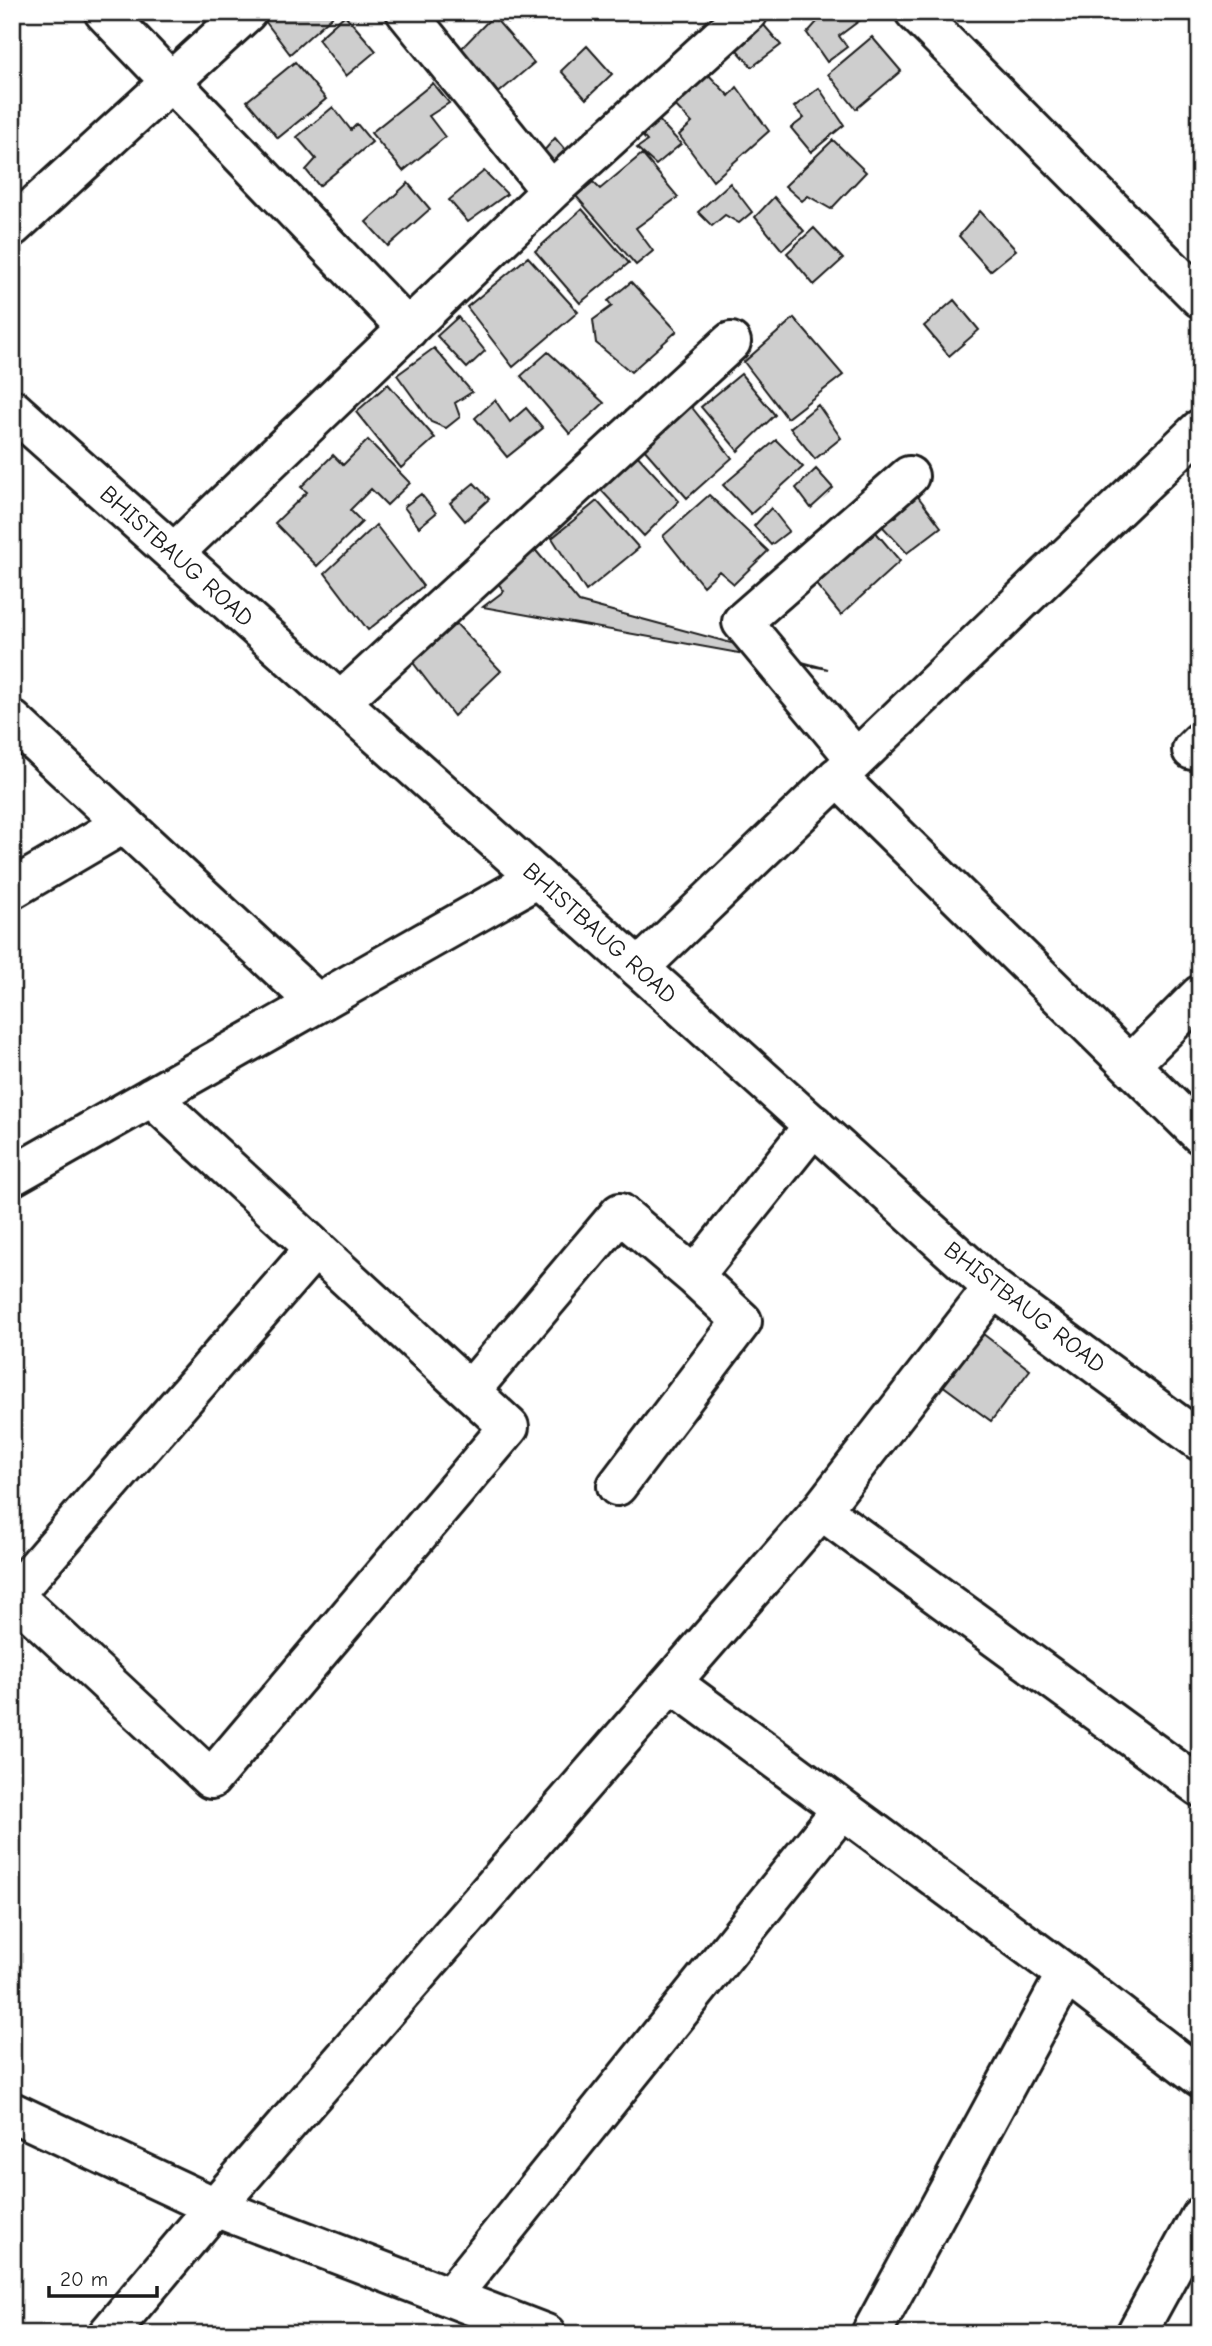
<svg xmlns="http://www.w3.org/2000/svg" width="1212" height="2346" font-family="'Comic Neue',sans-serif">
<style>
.building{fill:#cecece;stroke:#1c1c1c;stroke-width:2}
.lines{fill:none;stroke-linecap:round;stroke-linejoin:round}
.street-casing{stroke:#1c1c1c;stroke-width:44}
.secondary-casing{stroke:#1c1c1c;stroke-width:44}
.street{stroke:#fff;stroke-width:38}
.secondary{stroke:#fff;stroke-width:38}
.labels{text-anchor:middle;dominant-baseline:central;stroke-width:5;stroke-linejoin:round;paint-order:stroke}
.street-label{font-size:24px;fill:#1c1c1c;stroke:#fff}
</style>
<rect width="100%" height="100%" fill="#fff"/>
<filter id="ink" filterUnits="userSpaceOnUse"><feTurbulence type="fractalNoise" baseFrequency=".0143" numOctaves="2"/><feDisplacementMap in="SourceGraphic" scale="14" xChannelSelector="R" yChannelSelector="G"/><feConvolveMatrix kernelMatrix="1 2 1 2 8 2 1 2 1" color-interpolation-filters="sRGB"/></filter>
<g filter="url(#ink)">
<!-- building -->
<path class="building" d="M276,12H337L290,54L265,21Z
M498,12H543L532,23L523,12L508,23Z
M826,12H871L839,36L847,47L827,62L807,33Z
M345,15L376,51L346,76L318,39Z
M493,16L534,63L489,101L452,58Z
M757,17L781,45L752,67L729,41Z
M872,37L901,71L856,109L828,74Z
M587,46L612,74L586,99L561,71Z
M295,62L326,99L278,138L247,101Z
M702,68L729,96L737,87L769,131L713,181L679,135L692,123L671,101Z
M433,83L449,103L429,116L445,137L403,171L371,133Z
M819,88L844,125L811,152L791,128L804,118L794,107Z
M333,107L351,130L357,124L372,142L319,186L306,170L316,159L297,137Z
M655,116L681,144L656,165L637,148L647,141L637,130Z
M555,138L577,164L555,180L536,160Z
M833,140L866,172L831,209L808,196L802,201L785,186Z
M642,154L678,197L636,228L653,251L636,265L576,196L593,182L600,189Z
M484,171L507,194L468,222L449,200Z
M408,183L430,209L388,246L366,222Z
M730,183L752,212L739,223L725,215L712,226L698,212Z
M774,197L804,231L782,250L755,217Z
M582,209L629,263L580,303L535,251Z
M980,211L1016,250L990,271L959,236Z
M814,228L843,259L814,285L787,253Z
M528,257L578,312L513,367L467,307Z
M631,282L677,331L631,372L596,343L593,320L612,306L608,301Z
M954,300L979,330L949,356L924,326Z
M458,317L485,351L467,368L437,336Z
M794,318L843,375L787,418L744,362Z
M434,348L472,392L455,403L460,417L446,428L431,422L397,375Z
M548,352L604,403L570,434L521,376Z
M741,374L775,415L738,451L701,407Z
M388,384L435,438L401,468L356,412Z
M495,400L510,422L526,408L543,428L507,457L475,418Z
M686,400L732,458L687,498L643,448L666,429L660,423Z
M818,405L841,438L815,459L790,428Z
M368,440L410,483L387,505L371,489L350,510L362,522L317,566L275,523L307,492L301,487L333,455L343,465Z
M776,440L803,467L751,514L723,485Z
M636,454L679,501L644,536L600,489Z
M816,469L833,488L811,508L796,488Z
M474,483L489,499L465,521L450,503Z
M910,486L941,527L907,553L882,526L897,516L892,510Z
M421,494L436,513L419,527L404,507Z
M709,495L768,551L734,584L719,571L703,586L663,536Z
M597,501L639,548L586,591L552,538Z
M771,508L789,531L771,545L754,526Z
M869,524L900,561L841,615L810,577Z
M376,525L423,586L368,630L325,573Z
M532,546L579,602L828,669L483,607L504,591L494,578Z
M450,617L501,671L454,716L408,656Z
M974,1327L1030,1370L991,1421L934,1379Z"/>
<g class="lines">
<defs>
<path id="street" d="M104,12L408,329
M915,12L1200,298
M551,191L748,12
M12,227L247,12
M174,553L551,191L406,12
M340,702L731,342
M12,720L317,1003
M1192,750L1200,742
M856,759L742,622L909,476
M837,777L1200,1134
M12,889L123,824
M639,968L1200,429
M1130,1065L1200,995
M151,1097L509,1427L211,1779L13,1595L315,1248
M12,1176L538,878
M470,1391L620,1213L694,1276L814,1125
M617,1486L742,1321L694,1276
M821,1510L1200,1787
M672,1683L1066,1974L1200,2077
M12,2112L215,2207L546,2334
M451,2296L842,1809
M108,2334L215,2207L821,1510L993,1288
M871,2334L1066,1974
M1136,2334L1200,2217"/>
<path id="secondary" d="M12,409L679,1004L993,1288L1200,1441"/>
</defs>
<!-- street casing -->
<use href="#street" class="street-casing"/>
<!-- secondary casing -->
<use href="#secondary" class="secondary-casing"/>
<!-- street -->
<use href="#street" class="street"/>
<!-- secondary -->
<use href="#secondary" class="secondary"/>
</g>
</g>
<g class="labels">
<!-- street labels -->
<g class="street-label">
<text transform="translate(177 556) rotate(42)">BHISTBAUG ROAD</text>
<text transform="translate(600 933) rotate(42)">BHISTBAUG ROAD</text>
<text transform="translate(1025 1307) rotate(38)">BHISTBAUG ROAD</text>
</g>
</g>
<!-- margin -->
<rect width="1212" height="2346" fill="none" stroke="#fff" stroke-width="42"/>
<rect x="21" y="21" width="1170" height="2304" fill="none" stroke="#1c1c1c" stroke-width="2.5" filter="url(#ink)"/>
<!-- scale -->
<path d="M49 2286v10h108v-10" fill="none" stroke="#1c1c1c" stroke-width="3.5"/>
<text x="60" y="2286" font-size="21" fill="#1c1c1c" stroke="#ffffff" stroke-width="5" paint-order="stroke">20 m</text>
</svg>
